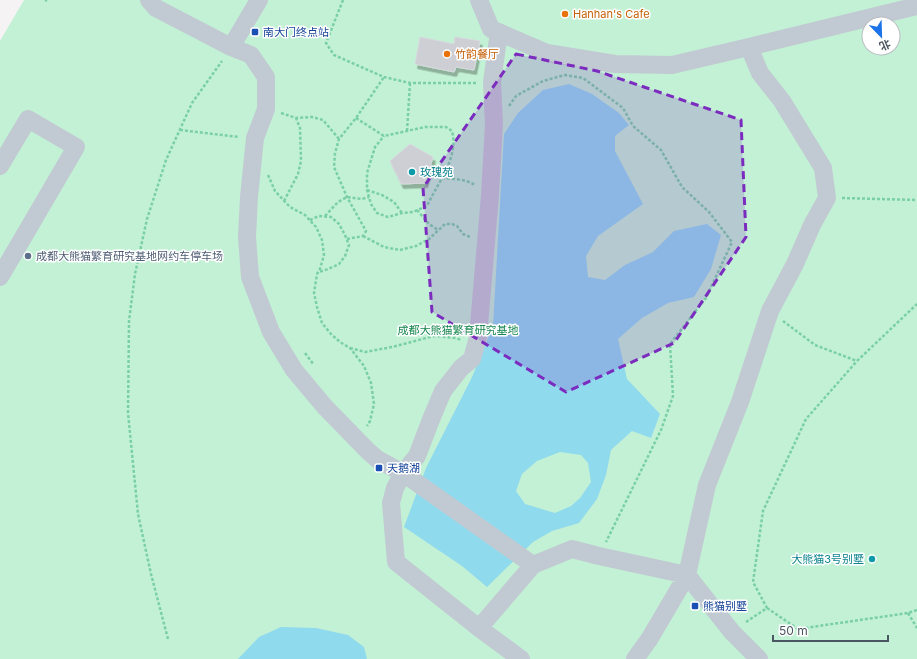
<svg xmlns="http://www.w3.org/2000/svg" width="917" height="659" font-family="Inter,'Noto Sans SC',sans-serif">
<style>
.green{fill:#c3f1d5;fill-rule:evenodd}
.water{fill:#90daee;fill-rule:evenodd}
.building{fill:#cdcfd5;stroke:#d7d9de;filter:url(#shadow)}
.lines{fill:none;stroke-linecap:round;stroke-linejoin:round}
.path{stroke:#7ad0a6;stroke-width:2.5;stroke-dasharray:3 2;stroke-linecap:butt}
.minor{stroke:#c1cad2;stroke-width:18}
.marked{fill:#7b2cbf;fill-opacity:0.2;stroke:#7b2cbf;stroke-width:3;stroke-dasharray:8 5;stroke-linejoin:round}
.food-dot{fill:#e8710a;stroke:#fff;stroke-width:1.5}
.transit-dot{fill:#1a4fb4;stroke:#fff;stroke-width:1.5}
.culture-dot{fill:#0f9aa8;stroke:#fff;stroke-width:1.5}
.service-dot{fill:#5c6f8a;stroke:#fff;stroke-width:1.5}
.labels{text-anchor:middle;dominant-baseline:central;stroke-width:3;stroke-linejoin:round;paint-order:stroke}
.food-label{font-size:11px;fill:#c56008;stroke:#fff;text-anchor:start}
.transit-label{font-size:11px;fill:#164399;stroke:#fff;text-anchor:start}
.culture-label{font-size:11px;fill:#0d838f;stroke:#fff;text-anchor:start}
.service-label{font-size:11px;fill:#4e5e75;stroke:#fff;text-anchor:start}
.park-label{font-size:11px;fill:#17864f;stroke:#fff}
</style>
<defs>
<filter id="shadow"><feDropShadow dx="2.5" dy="4.5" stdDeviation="0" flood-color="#0004"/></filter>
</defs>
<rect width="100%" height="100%" fill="#f5f3f3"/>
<!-- green -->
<path class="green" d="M24,0H917V659H0V41ZM869,24H893V48H869Z"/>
<!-- water -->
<path class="water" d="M569,84L592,94L619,113L629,125L615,136V151L643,204L598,236L586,256L588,277L605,280L625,265L653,252L674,231L707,224L721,235L711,269L694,297L668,303L642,318L618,339L627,379L660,414L651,438L632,431L611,450L606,475L597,499L579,523L552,531L533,542L487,587L462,566L404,527L426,468L472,377L493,326L504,134L518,113L543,90ZM560,452L581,455L588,463L591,482L580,498L571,506L555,513L525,504L516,491L522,474L537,461Z
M281,627L316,628L348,635L364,647L367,659H238L259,637Z"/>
<!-- building -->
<path class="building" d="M420,37L454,44L455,37L480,41L474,70L456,67L454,72L415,64Z
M410,144L433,157L425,183L401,184L390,161Z"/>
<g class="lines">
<!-- path -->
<path class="path" d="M45,0L47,1
M343,0L326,43L334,55L384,77L410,83H476
M509,106L516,96L543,81L565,75L583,78L623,108L633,126L661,150L682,187L709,212L732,242L706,298L670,344L673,396L661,430L606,542
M281,113L296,118L312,117L323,120L339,139
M356,118L384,136L425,127H446L452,131C459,158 438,182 427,206L413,212L402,213L388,217L377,213L371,204L367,190V173L375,147L384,136
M180,130L239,137
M407,131L410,83
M268,175L275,191L290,207L305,215L316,227L322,240L324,255L320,269L317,274L314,293L317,307L322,323L331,334L340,342L350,348L364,366L371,383L374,404L370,421L367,426
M442,178C453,179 466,179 475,185
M367,190L382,195L394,202L402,213
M842,198L917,200
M284,201L298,174L301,161L300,128L296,118
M417,210L429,224L438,230
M325,216L338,202L347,197L362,199L369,197
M310,220L319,216L331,217L339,224L345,235L349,245L345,256L339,264L328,269L319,272
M363,236L384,247L400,250L416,246L429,239L445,224H452L457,226L463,234L470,237
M347,239L363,236L366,231L347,197L334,167L335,153L339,139L356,118L384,77
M783,321L815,345L857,361L917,304
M350,348L365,352L392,347L434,336L456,338L461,340
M305,353L314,365
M767,608L798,629L908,613L917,610
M908,613L917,628
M746,622L767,608L753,582L763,511L806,419L857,361
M168,639L151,574L138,514L128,413L129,321L135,274L147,219L166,160L192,103L222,61"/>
<!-- minor -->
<path class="minor" d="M149,0L156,8L231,47L251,55L266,77V109L255,138L249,197L247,237L250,277L271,332L294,370L325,407L368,451L377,459L403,473L533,565L572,549L599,556L687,575L732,632L759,659
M479,0L491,29L547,53L615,64L672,65L749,47L917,6
M231,47L259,0
M0,166L28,119L76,147L0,277
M479,628L396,562L391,503L395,488L403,473L417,456L432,417L443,391L461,368L472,359L478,337L490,195L494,124L492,82L499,32
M521,659L479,628L533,565
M635,659L650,638L687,575L707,485L740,402L770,311L795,264L812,225L827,198L823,168L782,101L760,73L749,47"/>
</g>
<!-- marked area -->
<path class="marked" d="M516,54L597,71L741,120L746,237L674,343L566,392L432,312L423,188Z"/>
<!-- markers -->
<g class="food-dot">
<circle cx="565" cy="14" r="4"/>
<circle cx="447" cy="54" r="4"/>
</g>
<g class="transit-dot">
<rect x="251" y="28" width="8" height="8" rx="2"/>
<rect x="375" y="464" width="8" height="8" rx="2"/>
<rect x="691" y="602" width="8" height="8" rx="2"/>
</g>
<g class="culture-dot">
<circle cx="412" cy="172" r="4"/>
<circle cx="872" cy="559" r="4"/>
</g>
<circle class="service-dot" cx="28" cy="256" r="4"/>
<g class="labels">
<!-- food labels -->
<g class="food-label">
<text x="573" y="14">Hanhan's Cafe</text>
<text x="455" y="54">竹韵餐厅</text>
</g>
<!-- transit labels -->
<g class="transit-label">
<text x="263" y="32">南大门终点站</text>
<text x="387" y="468">天鹅湖</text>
<text x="703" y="606">熊猫别墅</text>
</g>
<!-- culture labels -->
<g class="culture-label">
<text x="420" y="172">玫瑰苑</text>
<text x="864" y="559" text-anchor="end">大熊猫3号别墅</text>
</g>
<!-- service labels -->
<g class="service-label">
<text x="36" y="256">成都大熊猫繁育研究基地网约车停车场</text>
</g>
<!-- park labels -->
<g class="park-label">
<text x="458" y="330">成都大熊猫繁育研究基地</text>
</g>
</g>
<!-- north arrow -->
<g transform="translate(881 36) rotate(157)"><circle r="19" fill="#ffffff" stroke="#b7bbc0"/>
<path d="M0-3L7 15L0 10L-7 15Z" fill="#1a73e8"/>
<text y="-6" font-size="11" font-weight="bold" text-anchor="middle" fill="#4a5661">北</text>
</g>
<!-- scale -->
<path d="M773 635v6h115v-6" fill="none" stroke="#4a5661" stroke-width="2"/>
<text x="779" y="635" font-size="12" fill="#4a5661" stroke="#ffffff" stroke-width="3" paint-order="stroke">50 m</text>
</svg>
